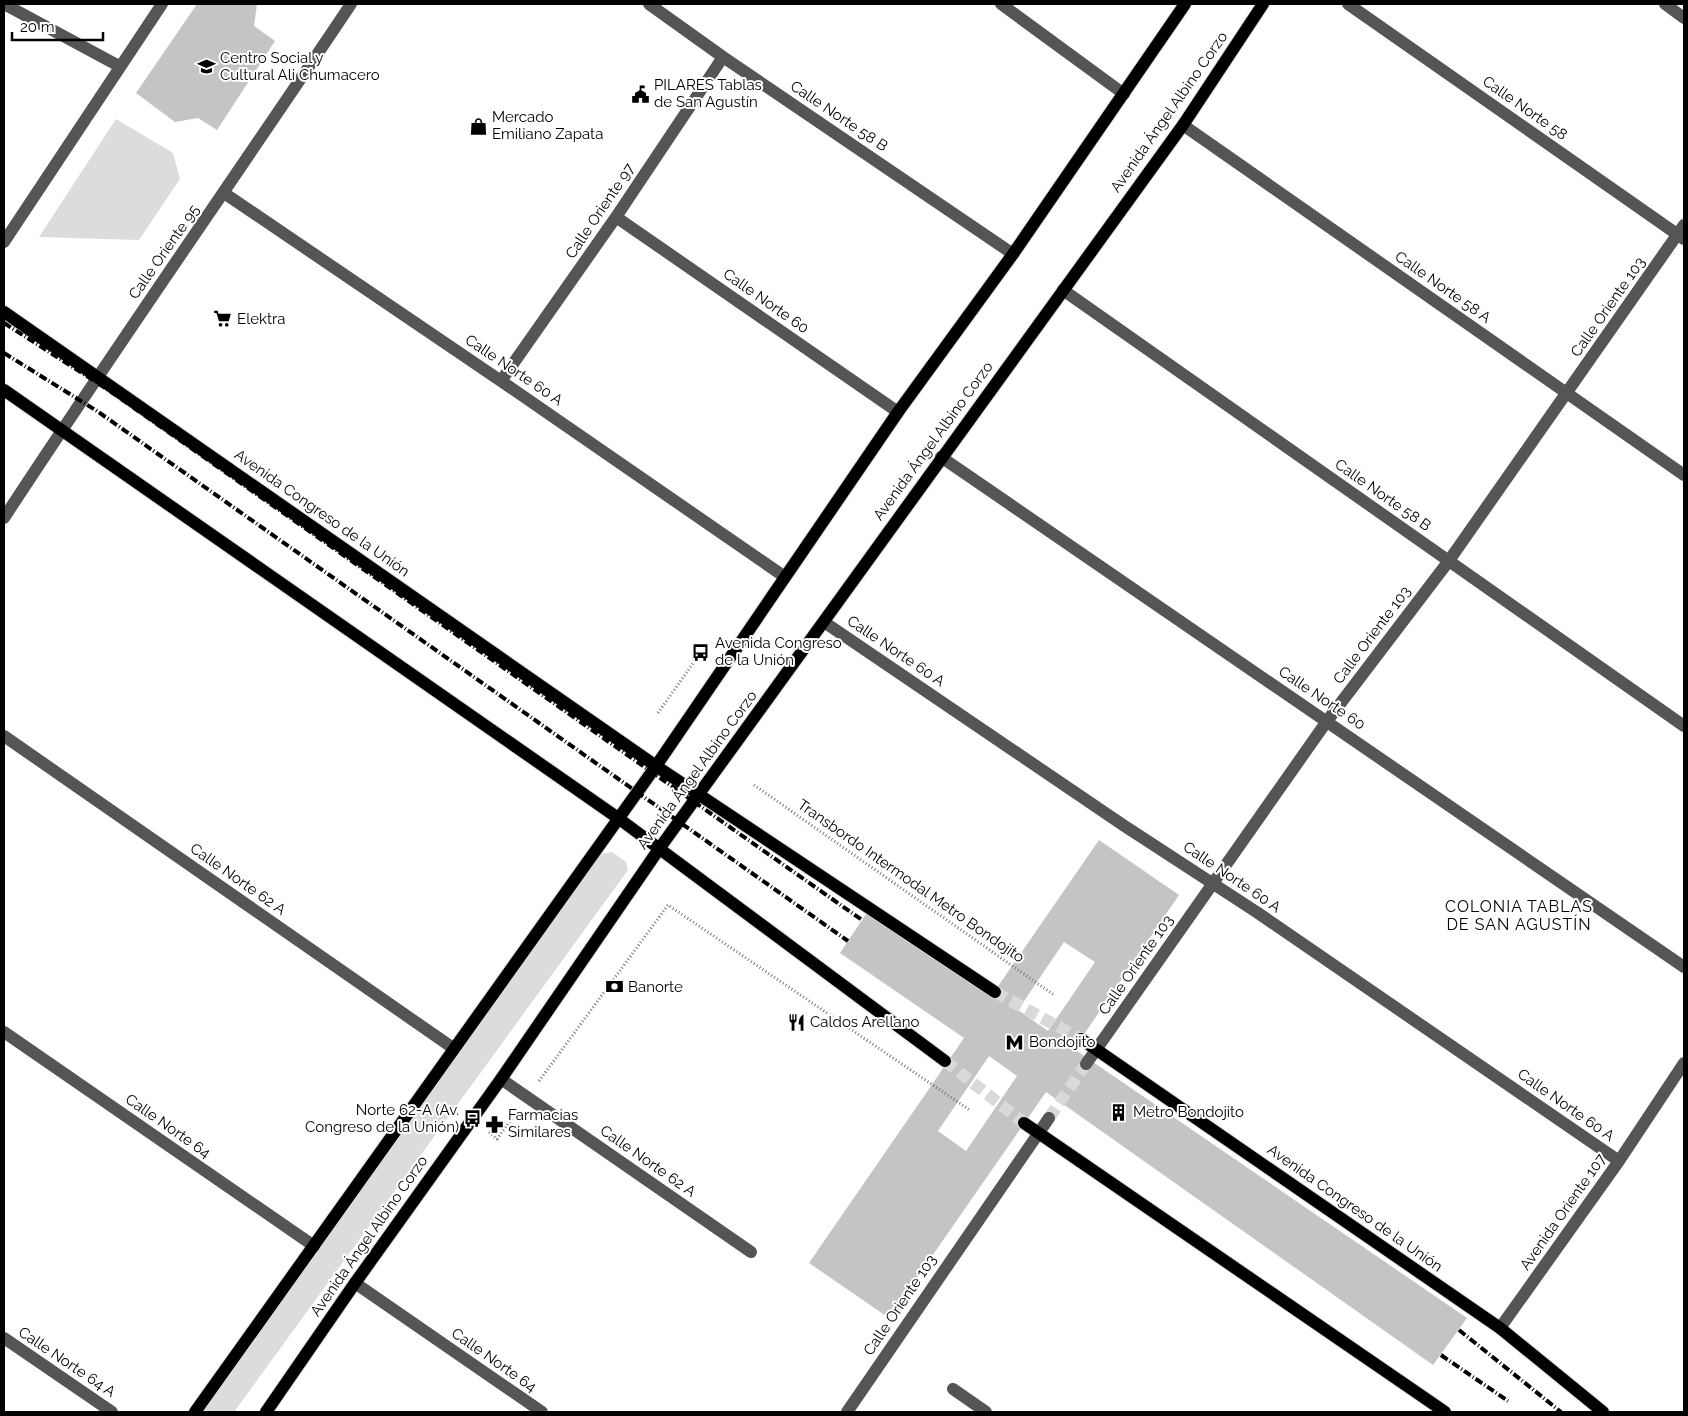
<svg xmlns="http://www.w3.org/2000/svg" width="1688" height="1416" font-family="Raleway,sans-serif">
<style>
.green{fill:#dcdcdc}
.building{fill:#c4c4c4;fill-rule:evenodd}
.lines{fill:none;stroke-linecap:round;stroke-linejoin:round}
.minor-tunnel{stroke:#d9d9d9;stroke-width:12;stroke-dasharray:12 6;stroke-linecap:butt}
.major-tunnel{stroke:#d9d9d9;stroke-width:12;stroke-dasharray:12 6;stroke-linecap:butt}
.major-casing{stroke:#dbdbdb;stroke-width:14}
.path{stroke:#777;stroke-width:3;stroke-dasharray:1 2.5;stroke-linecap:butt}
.minor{stroke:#555;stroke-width:12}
.major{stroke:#000;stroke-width:12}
.rail{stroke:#000;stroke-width:4;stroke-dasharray:8 2.5 1 2.5;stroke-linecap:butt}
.labels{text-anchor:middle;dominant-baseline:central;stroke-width:4;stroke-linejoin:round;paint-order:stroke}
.poi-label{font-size:15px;fill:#000;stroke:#fff;text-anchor:start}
.street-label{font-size:15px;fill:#000;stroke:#fff}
.neighbourhood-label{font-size:16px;letter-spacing:1px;fill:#000;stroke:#fff}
</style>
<rect width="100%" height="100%" fill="#fff"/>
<!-- green -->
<path class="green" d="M116,119L173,153L180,179L139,240L39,237Z
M612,852L626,862L628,870L234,1412H201L601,854Z"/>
<!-- building -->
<path class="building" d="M197,4H257L254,26L275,41L217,130L198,118L175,122L136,93Z
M1099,840L1179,895L1074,1049L1467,1318L1433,1365L1046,1092L889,1318L809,1263L964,1038L840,953L868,911L992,995ZM1064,942L1095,962L1048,1031L1018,1010ZM989,1056L1017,1076L966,1151L938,1131Z"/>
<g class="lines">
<!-- minor-tunnel -->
<path class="minor-tunnel" d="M1049,1118L1086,1064"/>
<!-- major-tunnel -->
<path class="major-tunnel" d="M995,992L1081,1039
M945,1061L1024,1123"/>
<defs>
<path id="major" d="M4,312L656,766L995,992
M4,390L618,818L945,1061
M1081,1039L1500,1328L1603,1412
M1024,1123L1445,1412
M195,1412L656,766L898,412L1013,254L1185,4
M266,1412L355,1283L501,1079L659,849L1183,125L1263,4"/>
</defs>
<!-- major casing -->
<use href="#major" class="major-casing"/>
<!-- path -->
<path class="path" d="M658,713L701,652
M754,785L1054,995
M539,1081L668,905L971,1111
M489,1132L497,1139L515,1114"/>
<!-- minor -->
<path class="minor" d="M4,4L119,66
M649,4L723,57L1013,254
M1001,4L1124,94
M1348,4L1684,239
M1665,4L1684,18
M1183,125L1684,475
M224,193L501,381L785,577
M616,217L898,412
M4,242L162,4
M1063,290L1684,726
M501,381L616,217L723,57
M941,457L1684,967
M4,518C117,345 236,176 351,4
M824,622L1123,825L1258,913L1619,1161
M4,736L453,1048
M4,1032L314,1246
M1086,1064L1327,721L1448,562L1684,225
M501,1079L751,1252
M355,1283L542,1412
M1500,1328L1619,1161L1684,1063
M4,1338L112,1412
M953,1389L986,1412
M847,1412L1049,1118"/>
<!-- major -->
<use href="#major" class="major"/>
<!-- rail -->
<path class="rail" d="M4,323L110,391L862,920
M4,353L97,411L848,941
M1459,1330L1561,1412
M1441,1355L1508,1401"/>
</g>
<!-- icons -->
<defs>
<symbol id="school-bare" viewBox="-9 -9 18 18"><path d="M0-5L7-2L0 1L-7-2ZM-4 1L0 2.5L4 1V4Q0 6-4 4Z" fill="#000" stroke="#fff" stroke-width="2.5" paint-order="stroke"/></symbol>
<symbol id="civic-bare" viewBox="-9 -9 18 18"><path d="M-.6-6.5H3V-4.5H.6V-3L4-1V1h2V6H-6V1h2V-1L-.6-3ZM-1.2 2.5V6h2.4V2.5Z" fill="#000" stroke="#fff" stroke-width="2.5" paint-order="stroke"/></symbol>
<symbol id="shop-bare" viewBox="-9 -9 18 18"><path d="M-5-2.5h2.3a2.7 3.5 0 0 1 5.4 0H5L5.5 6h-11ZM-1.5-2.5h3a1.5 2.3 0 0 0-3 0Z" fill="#000" stroke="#fff" stroke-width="2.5" paint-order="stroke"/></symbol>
<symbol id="supermarket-bare" viewBox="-9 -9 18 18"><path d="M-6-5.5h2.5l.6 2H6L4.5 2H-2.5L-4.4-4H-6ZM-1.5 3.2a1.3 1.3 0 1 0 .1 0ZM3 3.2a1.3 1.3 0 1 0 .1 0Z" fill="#000" stroke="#fff" stroke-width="2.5" paint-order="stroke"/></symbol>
<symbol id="bus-bare" viewBox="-9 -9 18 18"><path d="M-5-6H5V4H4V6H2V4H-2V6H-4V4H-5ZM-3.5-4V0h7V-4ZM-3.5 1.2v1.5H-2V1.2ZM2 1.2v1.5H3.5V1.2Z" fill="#000" stroke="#fff" stroke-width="2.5" paint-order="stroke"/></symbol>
<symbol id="bank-bare" viewBox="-9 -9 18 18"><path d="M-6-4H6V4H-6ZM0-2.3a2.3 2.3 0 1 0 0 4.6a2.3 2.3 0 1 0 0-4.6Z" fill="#000" stroke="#fff" stroke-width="2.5" paint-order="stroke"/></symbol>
<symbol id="restaurant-bare" viewBox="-9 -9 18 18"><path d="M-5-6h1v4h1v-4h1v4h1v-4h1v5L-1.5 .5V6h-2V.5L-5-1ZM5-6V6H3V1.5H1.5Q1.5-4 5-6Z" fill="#000" stroke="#fff" stroke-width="2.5" paint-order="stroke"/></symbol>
<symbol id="metro-bare" viewBox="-9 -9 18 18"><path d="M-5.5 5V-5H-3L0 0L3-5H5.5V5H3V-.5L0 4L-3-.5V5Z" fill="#000" stroke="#fff" stroke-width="2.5" paint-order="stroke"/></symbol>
<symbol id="building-bare" viewBox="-9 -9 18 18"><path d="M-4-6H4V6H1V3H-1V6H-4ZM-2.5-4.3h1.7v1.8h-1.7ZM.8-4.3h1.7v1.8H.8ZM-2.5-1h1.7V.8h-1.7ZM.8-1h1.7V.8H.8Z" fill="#000" stroke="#fff" stroke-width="2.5" paint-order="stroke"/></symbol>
<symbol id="pharmacy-bare" viewBox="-9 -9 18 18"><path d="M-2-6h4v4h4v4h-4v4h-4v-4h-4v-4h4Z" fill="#000" stroke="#fff" stroke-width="2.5" paint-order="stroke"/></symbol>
</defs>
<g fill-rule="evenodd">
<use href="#school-bare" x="194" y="54" width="25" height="25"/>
<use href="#civic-bare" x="628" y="82" width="25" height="25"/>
<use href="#shop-bare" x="466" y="114" width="25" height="25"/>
<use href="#supermarket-bare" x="210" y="306" width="25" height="25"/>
<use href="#bus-bare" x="688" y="640" width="25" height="25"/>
<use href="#bank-bare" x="602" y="974" width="25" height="25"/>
<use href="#restaurant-bare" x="784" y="1010" width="25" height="25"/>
<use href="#metro-bare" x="1002" y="1030" width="25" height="25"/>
<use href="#building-bare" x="1106" y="1100" width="25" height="25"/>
<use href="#bus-bare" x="460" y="1106" width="25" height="25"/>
<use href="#pharmacy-bare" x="482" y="1112" width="25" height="25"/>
</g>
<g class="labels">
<!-- poi labels -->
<g class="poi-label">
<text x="220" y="58">Centro Social y<tspan x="220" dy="17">Cultural Ali Chumacero</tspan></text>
<text x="654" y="85">PILARES Tablas<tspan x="654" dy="17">de San Agustín</tspan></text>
<text x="492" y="117">Mercado<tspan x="492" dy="17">Emiliano Zapata</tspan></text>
<text x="237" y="319">Elektra</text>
<text x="715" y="643">Avenida Congreso<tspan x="715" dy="17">de la Unión</tspan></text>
<text x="628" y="987">Banorte</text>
<text x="810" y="1022">Caldos Arellano</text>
<text x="1029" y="1042">Bondojito</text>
<text x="459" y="1110" text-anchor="end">Norte 62-A (Av.<tspan x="459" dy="17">Congreso de la Unión)</tspan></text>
<text x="1133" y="1112">Metro Bondojito</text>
<text x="508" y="1115">Farmacias<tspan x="508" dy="17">Similares</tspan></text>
</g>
<!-- street labels -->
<g class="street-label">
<text transform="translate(1525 108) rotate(35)">Calle Norte 58</text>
<text transform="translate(1169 112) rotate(-55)">Avenida Ángel Albino Corzo</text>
<text transform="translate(839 116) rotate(34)">Calle Norte 58 B</text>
<text transform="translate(600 211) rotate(-56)">Calle Oriente 97</text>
<text transform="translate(164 252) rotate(-55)">Calle Oriente 95</text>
<text transform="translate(1443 287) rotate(35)">Calle Norte 58 A</text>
<text transform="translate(766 301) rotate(35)">Calle Norte 60</text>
<text transform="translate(1608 307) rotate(-55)">Calle Oriente 103</text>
<text transform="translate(514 370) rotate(34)">Calle Norte 60 A</text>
<text transform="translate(933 441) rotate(-54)">Avenida Ángel Albino Corzo</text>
<text transform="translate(1383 495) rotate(35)">Calle Norte 58 B</text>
<text transform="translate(322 513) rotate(35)">Avenida Congreso de la Unión</text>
<text transform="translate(1372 635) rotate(-53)">Calle Oriente 103</text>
<text transform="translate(896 651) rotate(34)">Calle Norte 60 A</text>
<text transform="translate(1322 698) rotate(34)">Calle Norte 60</text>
<text transform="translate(697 770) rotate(-54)">Avenida Ángel Albino Corzo</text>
<text transform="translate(1232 877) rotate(34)">Calle Norte 60 A</text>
<text transform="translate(238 879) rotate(35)">Calle Norte 62 A</text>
<text transform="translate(911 881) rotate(35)">Transbordo Intermodal Metro Bondojito</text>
<text transform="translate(1136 965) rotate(-55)">Calle Oriente 103</text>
<text transform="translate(1566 1105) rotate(35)">Calle Norte 60 A</text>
<text transform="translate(168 1126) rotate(35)">Calle Norte 64</text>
<text transform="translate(648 1161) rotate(35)">Calle Norte 62 A</text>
<text transform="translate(1355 1208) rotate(35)">Avenida Congreso de la Unión</text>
<text transform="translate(1563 1212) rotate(-55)">Avenida Oriente 107</text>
<text transform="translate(369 1236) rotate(-55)">Avenida Ángel Albino Corzo</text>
<text transform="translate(900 1305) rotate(-56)">Calle Oriente 103</text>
<text transform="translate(494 1360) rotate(35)">Calle Norte 64</text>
<text transform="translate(67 1362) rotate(34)">Calle Norte 64 A</text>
</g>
<!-- neighbourhood labels -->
<g class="neighbourhood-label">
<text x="1519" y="906">COLONIA TABLAS<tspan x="1519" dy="18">DE SAN AGUSTÍN</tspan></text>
</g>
</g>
<!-- border -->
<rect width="1688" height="1416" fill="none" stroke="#000000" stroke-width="10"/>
<!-- scale -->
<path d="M12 32v8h91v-8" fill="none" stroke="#000000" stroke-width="2.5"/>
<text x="20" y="32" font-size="15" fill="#000000" stroke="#ffffff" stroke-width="4" paint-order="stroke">20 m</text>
</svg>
